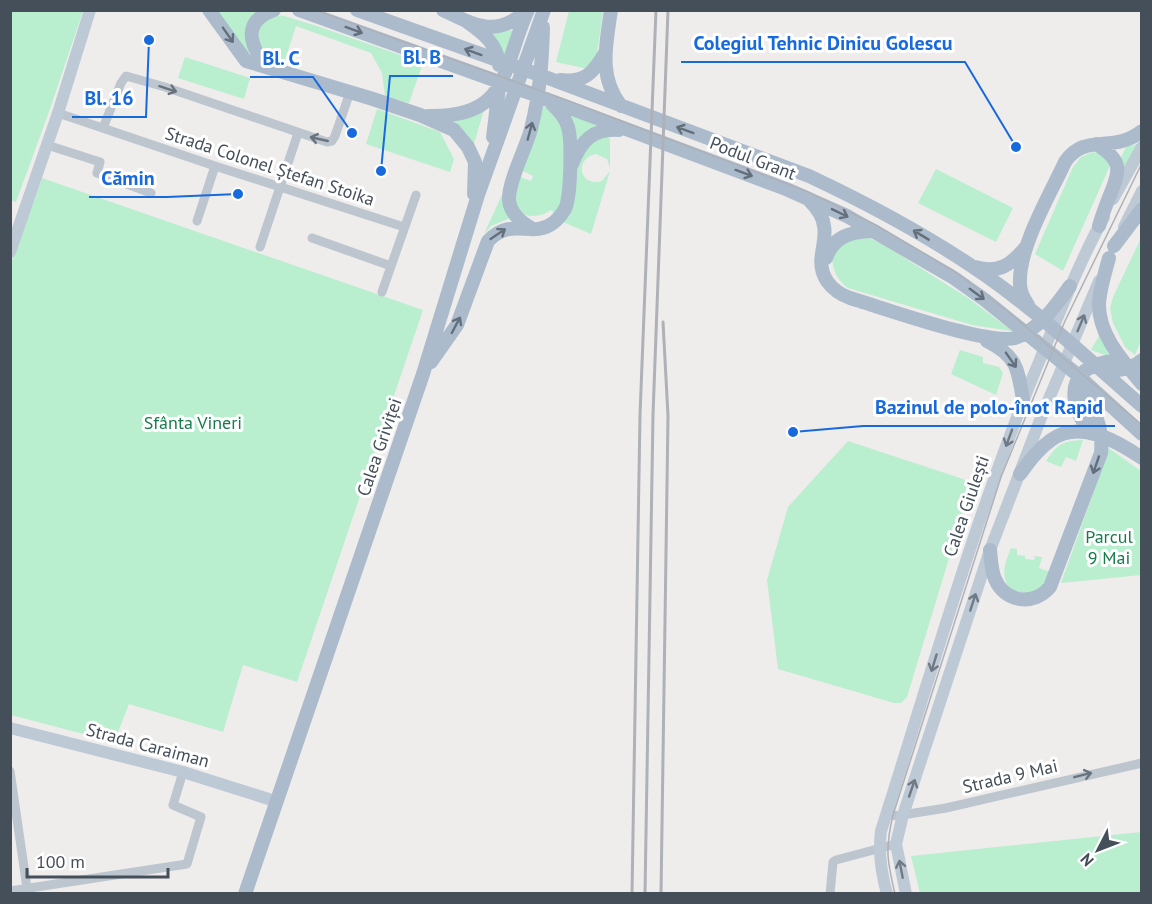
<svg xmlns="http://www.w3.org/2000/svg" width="1152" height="904" font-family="'PT Sans',sans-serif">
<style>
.green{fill:#b9eecf}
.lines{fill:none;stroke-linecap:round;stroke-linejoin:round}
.street{stroke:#bdc6cf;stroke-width:9}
.secondary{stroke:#bec9d6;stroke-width:12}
.primary{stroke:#abbbcc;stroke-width:14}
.tram{stroke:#aeb1b7;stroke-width:1.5}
.rail{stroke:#aeb1b7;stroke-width:3}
.oneway{stroke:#646f7c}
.oneway2{stroke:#69737d}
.oneway3{stroke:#6f7a85}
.labels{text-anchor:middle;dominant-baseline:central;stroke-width:6;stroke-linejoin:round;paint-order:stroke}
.street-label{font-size:18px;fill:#454f5a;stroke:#fff}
.park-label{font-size:18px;fill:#167b4b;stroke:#fff}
.leader{fill:none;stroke:#1769de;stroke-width:2}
.callout-dot{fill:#1769de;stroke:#fff;stroke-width:2}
.callout-label{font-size:20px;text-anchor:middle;font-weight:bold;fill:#1769de;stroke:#fff;stroke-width:6;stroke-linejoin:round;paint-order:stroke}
</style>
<rect width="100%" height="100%" fill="#efecec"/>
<!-- green -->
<path class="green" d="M11,10L83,11L50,109L16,202L10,200Z
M217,11H262L247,45L249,54Z
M569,11H603L597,54L588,69L556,62Z
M273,15L284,16L317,26L423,63L409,103L385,96L382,73L371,53L296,26L285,60L261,51L257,27Z
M514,30L505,55H503L489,32Z
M185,57L250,78L244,99L178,78Z
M543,106L593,123L610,139V168L607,159L596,154C573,159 580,188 602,181L610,171L591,234L563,222L551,210C533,223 508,214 514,190C515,186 518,181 520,177L531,181L533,176L523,171Z
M377,109L440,132L454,159L450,172L366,144Z
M484,110L473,147L450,120Z
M1140,143L1125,170L1120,159L1126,147Z
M1093,152L1099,154L1110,162L1109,168L1063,271L1035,254L1073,167L1081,157Z
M936,169L1013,208L996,242L918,203Z
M42,178L423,310L297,682L243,665L223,732L129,704L114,742L11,715L10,266Z
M506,186L510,218L491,226L484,234Z
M850,238H869L884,245L968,298L1012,331L972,325L848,288C836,279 832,269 832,254Z
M1141,238V341L1135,355L1125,347L1113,323L1110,308L1113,297Z
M1100,334L1114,358L1091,350Z
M960,350L983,357V363L999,367L1003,373L996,395L951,374Z
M1083,440L1076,461L1066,457L1061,467L1046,461C1058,444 1062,441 1083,440Z
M848,441L960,478L965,480L970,489L907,697L901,703H894L778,669L767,580L788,507Z
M1107,447L1141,471V575L1061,583L1099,477Z
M1011,548L1017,549V555L1025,556V559L1034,560L1035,556L1042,557L1039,568L1053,573L1049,581L1033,595L1010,590C1000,575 1005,563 1011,548Z
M1141,832V893H920L911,856Z"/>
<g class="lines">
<!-- street -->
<path class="street" d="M58,113L215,166L404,227
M103,128L121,83L126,76L165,87L327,142L332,141L335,136L350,92
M47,145L100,162L97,173L151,193
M197,221L215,166
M312,238L391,266
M260,247L298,133
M382,292L416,195
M10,771L27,888
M888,809L889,813L896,816L946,808L1142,763
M10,891L187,864L201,817L173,805L183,772
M830,894L833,862L836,860L896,844"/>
<!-- secondary -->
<path class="secondary" d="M1113,199L1142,147
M1124,227L1142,191
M10,252L58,113L90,10
M10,728L183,772L275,801
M887,894C881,872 878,853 881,831C933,668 979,503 1046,345C1064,302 1081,259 1104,217
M906,894L896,844L903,815L990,550L1042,415L1099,281"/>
<!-- primary -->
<path class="primary" d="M209,10L246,61L373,99L420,115L454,130L468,147L475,162L474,194
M299,10L538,96L786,189L847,216L954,278L985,300L1074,372L1142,434
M357,10L548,78L809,176C875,207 940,242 999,285C1049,322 1095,365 1142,406
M443,10C474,25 495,38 525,12
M611,10C606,45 598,76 621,106
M466,21C482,32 498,44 499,65
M266,67C250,45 241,22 274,10
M560,80C585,83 593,73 605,53
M428,116C510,118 501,70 528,10
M493,137L499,88
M1096,144C1122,160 1121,169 1110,195C1106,205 1102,216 1099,226
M572,164C581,141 593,128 619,130
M810,201C817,208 823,216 824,226C826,235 823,245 822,254C818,276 831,291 850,298C881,307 994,348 1018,337C1041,327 1056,305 1070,286
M531,228C521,222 510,213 509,200C508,182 526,148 531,129C540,93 542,63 543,27
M1114,246L1142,209
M826,258C834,236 850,232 872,231
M1109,258C1105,273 1100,288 1099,303C1098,335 1123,361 1142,384
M975,267C998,274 1011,265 1025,248
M1028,305C1024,299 1020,292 1020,284C1018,248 1050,195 1065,162C1085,132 1113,154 1142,131
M987,341C1017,356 1018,369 1023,400
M431,362L457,325L488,241C512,216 532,239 553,223C557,220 562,214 565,209C571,197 572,140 568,127C565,117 559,111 552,104
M1099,365C1114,373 1129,371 1142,360
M1090,433C1062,392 1071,363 1122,360
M1020,474C1029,462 1038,449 1051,440C1079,419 1117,441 1142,458
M990,550C991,559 991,570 995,579C1005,603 1034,606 1050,587L1101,453C1104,424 1091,405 1078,381
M245,894L423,374L478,195L544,10"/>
<!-- tram -->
<path class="tram" d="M315,10L566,100L806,191L876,225L954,271L1011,314L1142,425
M895,894C887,860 885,849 893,815L1001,477L1065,321L1142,163"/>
<!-- rail -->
<path class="rail" d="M632,894L640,415L656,10
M645,894L653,415L668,10
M661,894L668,416L663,322"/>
</g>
<!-- one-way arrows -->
<defs><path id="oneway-shaft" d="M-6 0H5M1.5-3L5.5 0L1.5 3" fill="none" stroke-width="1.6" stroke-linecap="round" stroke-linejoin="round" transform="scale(1.5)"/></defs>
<g class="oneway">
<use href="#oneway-shaft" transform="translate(354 30) rotate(20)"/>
<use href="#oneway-shaft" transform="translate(228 35) rotate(55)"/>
<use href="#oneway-shaft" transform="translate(473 52) rotate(-160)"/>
<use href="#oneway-shaft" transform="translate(685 130) rotate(-160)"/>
<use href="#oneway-shaft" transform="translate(530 131) rotate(-75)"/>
<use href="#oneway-shaft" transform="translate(744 173) rotate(20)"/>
<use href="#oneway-shaft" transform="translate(840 213) rotate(26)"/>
<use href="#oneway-shaft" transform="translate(498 234) rotate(-34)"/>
<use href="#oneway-shaft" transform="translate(921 235) rotate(-149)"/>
<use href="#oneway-shaft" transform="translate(977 294) rotate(36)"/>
<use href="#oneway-shaft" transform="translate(456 325) rotate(-62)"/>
<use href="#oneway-shaft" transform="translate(1011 360) rotate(55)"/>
<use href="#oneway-shaft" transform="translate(1096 465) rotate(109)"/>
</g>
<g class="oneway2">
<use href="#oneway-shaft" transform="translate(168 89) rotate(18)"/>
<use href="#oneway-shaft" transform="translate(319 139) rotate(-167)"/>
<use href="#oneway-shaft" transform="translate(1083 775) rotate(-14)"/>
</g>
<g class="oneway3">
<use href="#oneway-shaft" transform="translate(1081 323) rotate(-67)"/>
<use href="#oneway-shaft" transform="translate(1009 438) rotate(110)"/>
<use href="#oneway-shaft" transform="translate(973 602) rotate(-72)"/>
<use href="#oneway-shaft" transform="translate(934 663) rotate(107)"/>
<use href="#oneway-shaft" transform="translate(912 788) rotate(-71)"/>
<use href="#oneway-shaft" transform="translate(901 869) rotate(-101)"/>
</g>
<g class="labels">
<!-- street labels -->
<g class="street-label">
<text transform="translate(753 158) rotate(21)">Podul Grant</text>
<text transform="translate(270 166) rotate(18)">Strada Colonel Ștefan Stoika</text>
<text transform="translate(379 447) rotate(-71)">Calea Griviței</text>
<text transform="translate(966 506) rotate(-71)">Calea Giulești</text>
<text transform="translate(148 745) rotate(15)">Strada Caraiman</text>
<text transform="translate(1010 776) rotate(-13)">Strada 9 Mai</text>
</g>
<!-- park labels -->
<g class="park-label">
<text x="193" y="422">Sfânta Vineri</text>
<text x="1109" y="536">Parcul<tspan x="1109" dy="21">9 Mai</tspan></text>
</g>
</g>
<!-- callouts -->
<path class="leader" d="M1016 147L965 62H681M381 171L390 76H453M352 133L313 77H250M149 40L146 117H72M238 194L167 197H89M793 432L863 426H1115"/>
<g class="callout-dot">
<circle cx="1016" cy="147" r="6"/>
<circle cx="381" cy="171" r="6"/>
<circle cx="352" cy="133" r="6"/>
<circle cx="149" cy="40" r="6"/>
<circle cx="238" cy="194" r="6"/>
<circle cx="793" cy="432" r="6"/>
</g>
<g class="callout-label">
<text x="823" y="50">Colegiul Tehnic Dinicu Golescu</text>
<text x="422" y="64">Bl. B</text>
<text x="281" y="65">Bl. C</text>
<text x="109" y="105">Bl. 16</text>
<text x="128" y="185">Cămin</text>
<text x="989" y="414">Bazinul de polo-înot Rapid</text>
</g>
<!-- border -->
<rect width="1152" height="904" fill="none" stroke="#454f5a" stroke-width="24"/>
<!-- north arrow -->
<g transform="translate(1098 850) rotate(228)" stroke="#ffffff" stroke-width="4.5" paint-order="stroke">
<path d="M0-4.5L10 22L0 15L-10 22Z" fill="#454f5a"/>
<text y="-9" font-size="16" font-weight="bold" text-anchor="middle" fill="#454f5a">N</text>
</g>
<!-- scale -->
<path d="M27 868v9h141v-9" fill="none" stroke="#454f5a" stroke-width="3"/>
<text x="36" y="868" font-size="18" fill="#454f5a" stroke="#ffffff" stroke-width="4.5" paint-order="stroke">100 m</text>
</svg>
